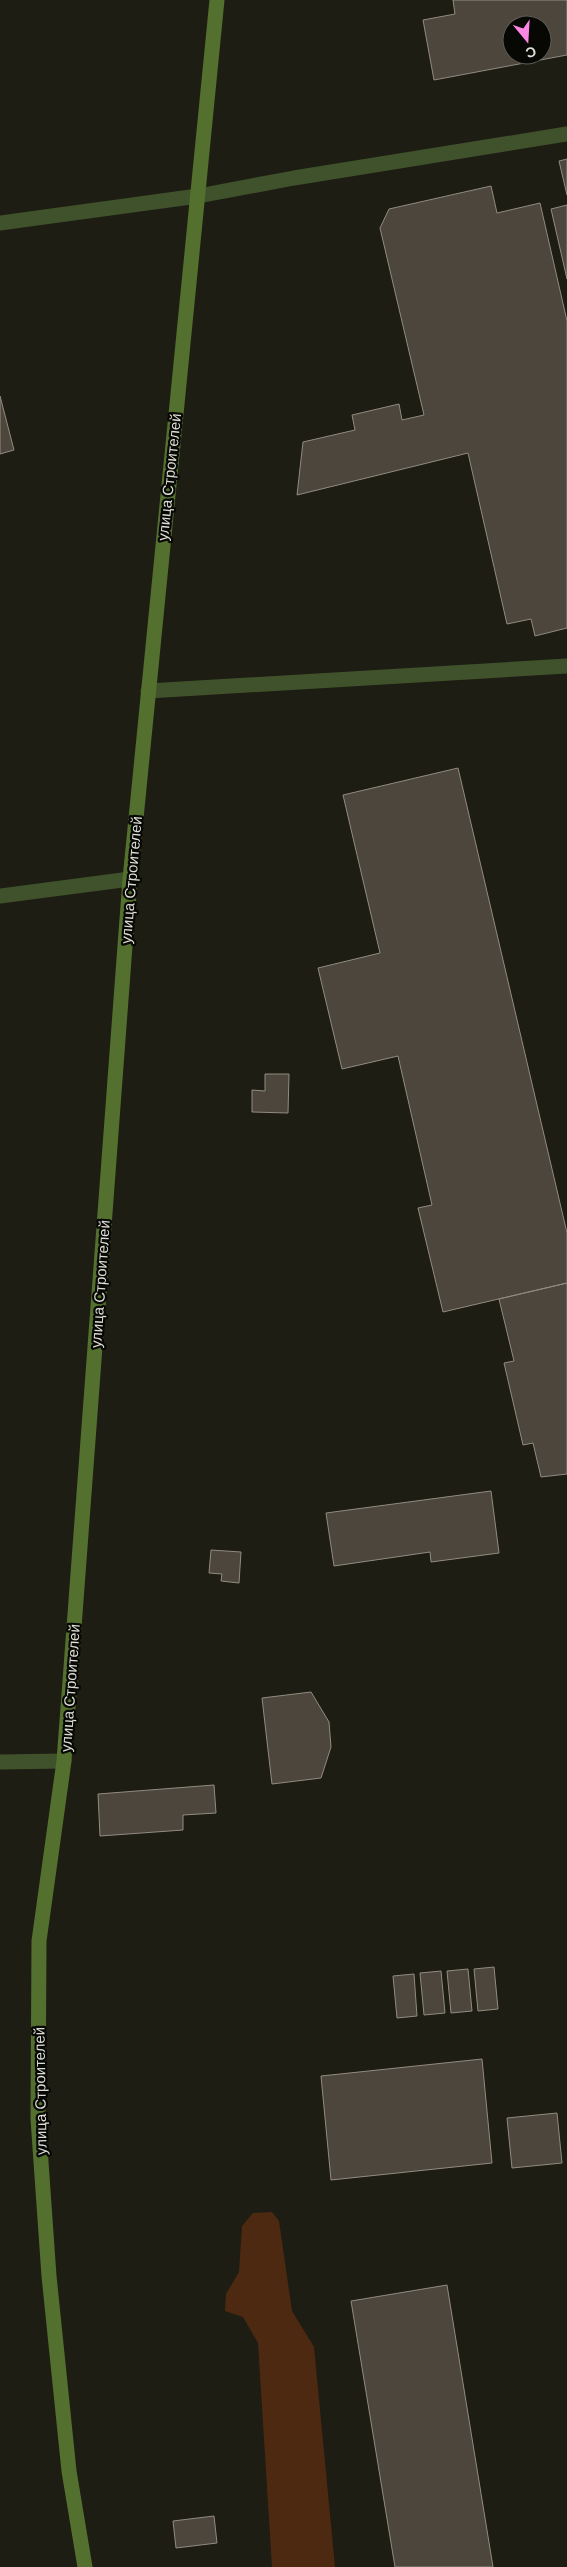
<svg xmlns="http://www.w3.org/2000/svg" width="567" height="2567" font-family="Arial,sans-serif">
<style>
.green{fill:#4e2911}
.building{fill:#4c463c;stroke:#928b80;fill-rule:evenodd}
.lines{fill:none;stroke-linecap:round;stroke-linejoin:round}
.lane{stroke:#3f522b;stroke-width:15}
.street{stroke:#3f522b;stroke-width:15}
.secondary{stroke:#53702f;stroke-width:15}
.labels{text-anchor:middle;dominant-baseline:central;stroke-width:4.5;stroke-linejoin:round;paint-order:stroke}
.street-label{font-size:15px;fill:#ddddd6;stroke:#070704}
</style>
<rect width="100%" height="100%" fill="#1e1d13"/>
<!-- green -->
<path class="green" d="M272,2212L279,2221L292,2311L314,2347L335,2567H272L258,2343L243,2317L225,2311L226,2294L239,2272L242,2226L253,2213Z"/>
<!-- building -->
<path class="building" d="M453,0H567V55L434,80L423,20L455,14ZM512,25H542V55H512Z
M567,159V195L559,161Z
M491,186L497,213L540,203L567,321V628L535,636L531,619L507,624L468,453L297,495L303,442L355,430L352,415L399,404L402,420L424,415L380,228L389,209Z
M567,205V279L551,209Z
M0,396L14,450L0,454Z
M458,768L567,1233V1283L443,1312L418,1208L432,1205L398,1056L342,1069L318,968L380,953L343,795Z
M265,1074H289L288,1113L252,1112V1090L265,1091Z
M567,1283V1474L541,1477L533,1443L523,1445L504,1363L514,1361L499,1299Z
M491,1491L499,1553L431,1562L430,1552L334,1566L326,1513Z
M211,1550L241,1552L239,1583L221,1581L222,1574L209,1573Z
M311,1692L329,1722L331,1747L321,1778L272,1784L262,1698Z
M214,1785L216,1813L183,1815V1830L100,1836L98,1794Z
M494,1967L498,2009L478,2011L474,1969Z
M468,1969L472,2011L451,2013L447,1971Z
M441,1971L445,2013L424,2015L420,1973Z
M414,1974L417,2016L397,2018L393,1976Z
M482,2059L492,2163L331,2180L321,2076Z
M557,2113L562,2163L512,2168L507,2118Z
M447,2285L493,2567H395L351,2301Z
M214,2516L217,2543L176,2548L173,2521Z"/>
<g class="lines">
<!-- lane -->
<path class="lane" d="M198,196L294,178L567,134
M148,691L567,666
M0,1762L64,1761"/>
<!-- street -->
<path class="street" d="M0,223L198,196
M0,896L130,879"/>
<!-- secondary -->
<path class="secondary" d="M85,2567L69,2471L49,2276L38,2119L39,1941L64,1761L130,879L217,0"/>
</g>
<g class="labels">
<!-- street labels -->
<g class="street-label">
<text transform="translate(169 477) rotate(-84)">улица Строителей</text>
<text transform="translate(131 880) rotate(-85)">улица Строителей</text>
<text transform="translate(100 1284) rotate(-86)">улица Строителей</text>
<text transform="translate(70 1688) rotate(-86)">улица Строителей</text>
<text transform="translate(40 2091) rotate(-91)">улица Строителей</text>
</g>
</g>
<!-- north arrow -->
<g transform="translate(527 40) rotate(162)"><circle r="24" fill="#070704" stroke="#5d5d58"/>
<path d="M0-4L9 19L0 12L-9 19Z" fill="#fb87e5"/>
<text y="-8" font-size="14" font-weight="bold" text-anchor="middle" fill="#ddddd6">С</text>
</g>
</svg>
